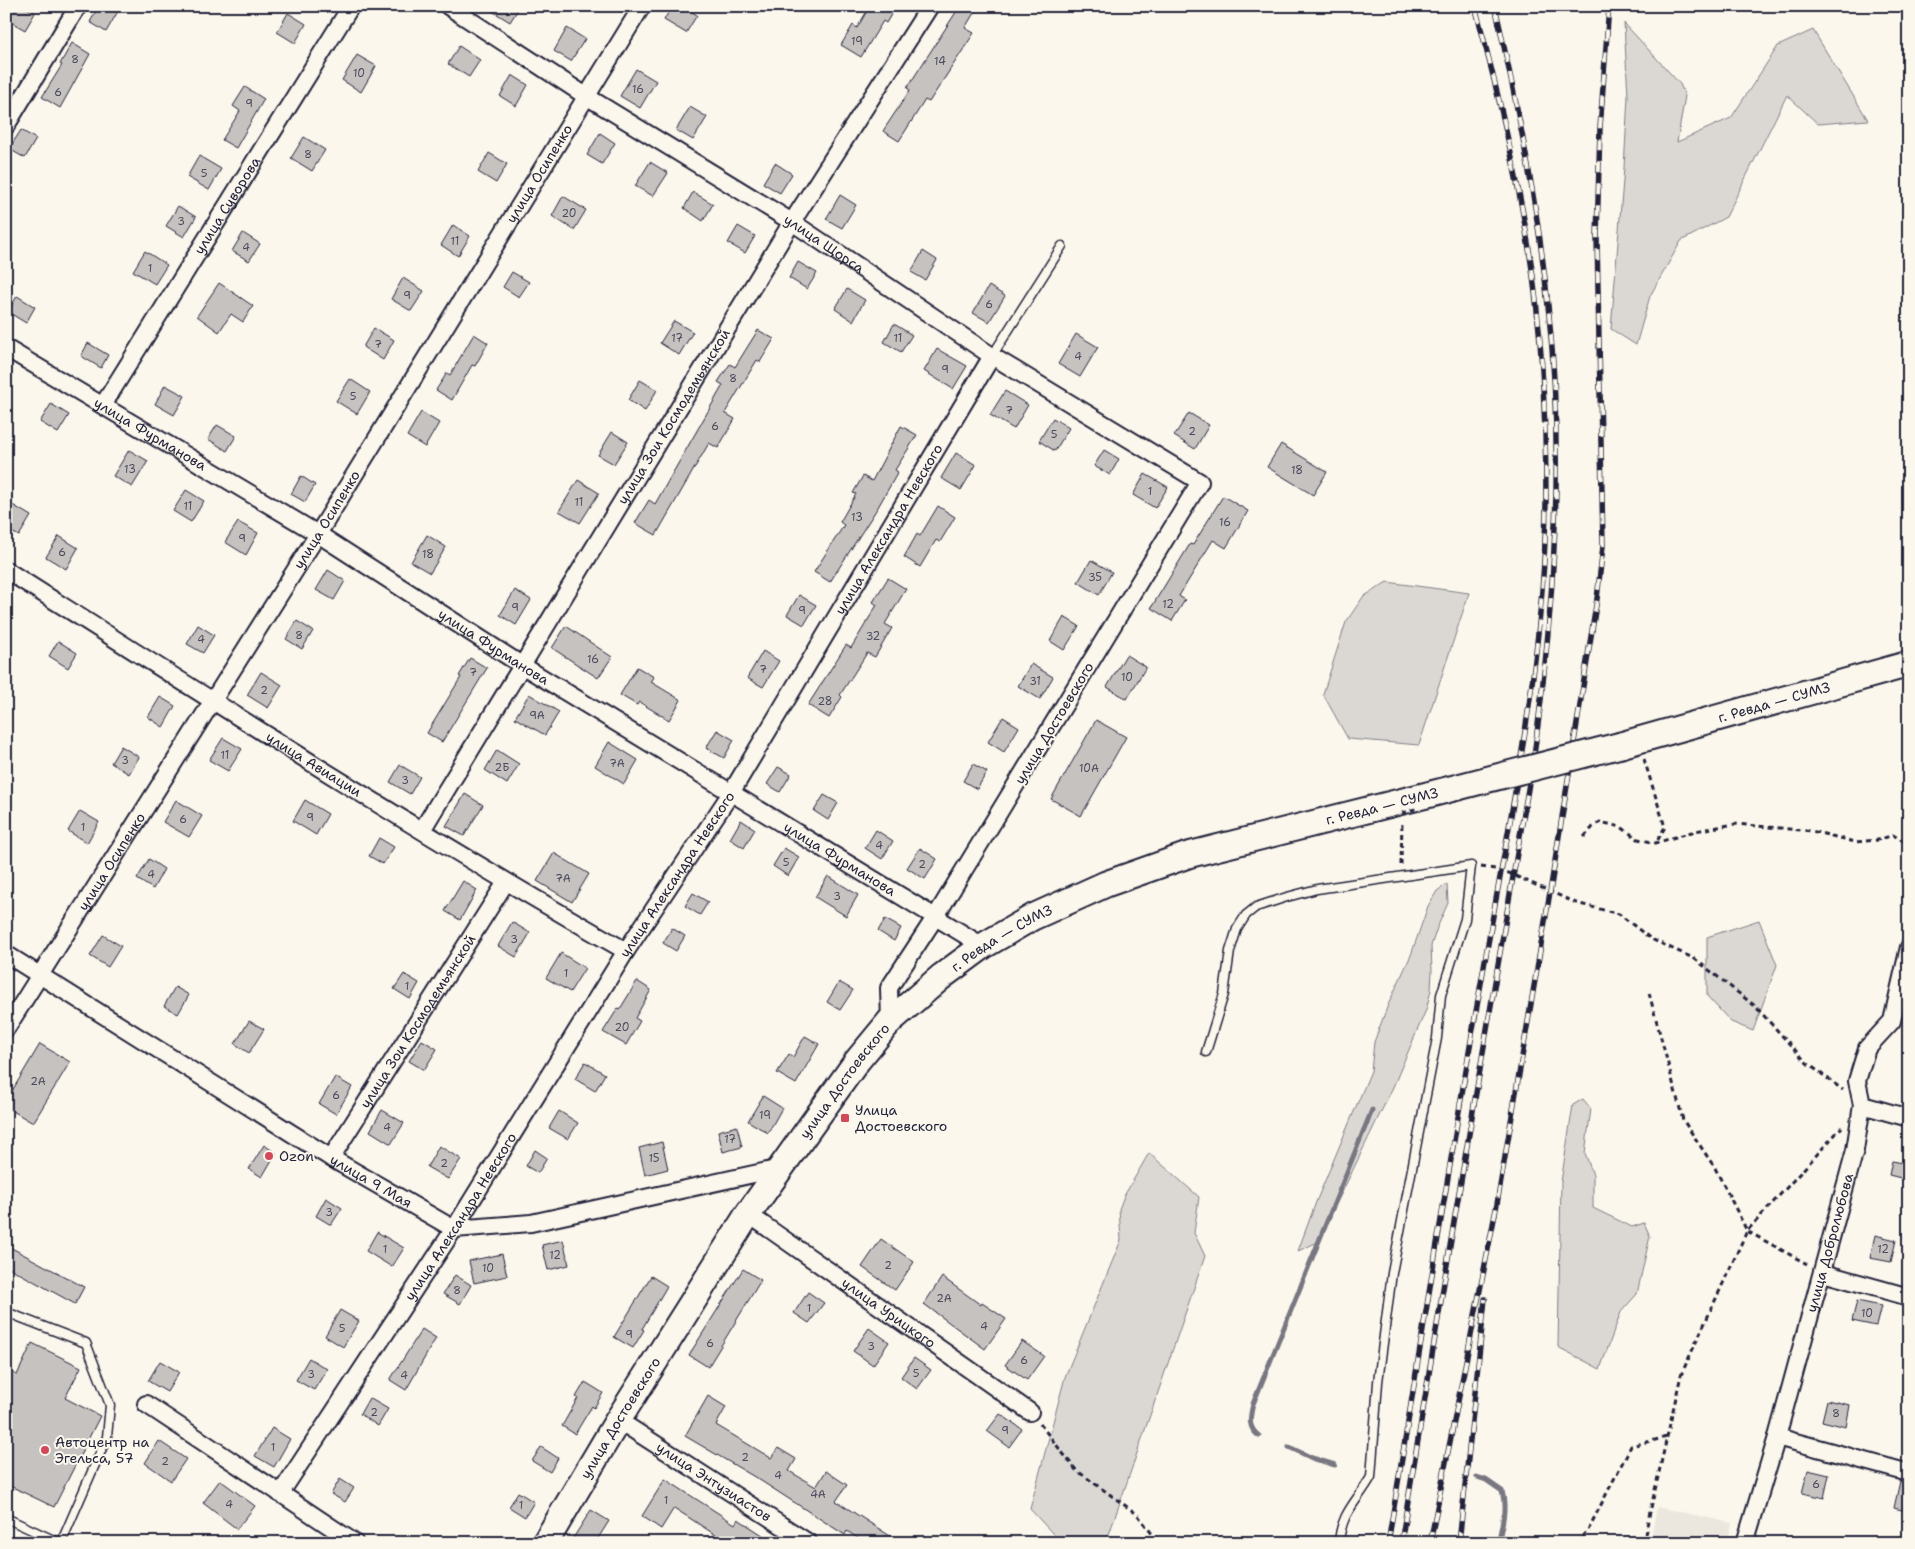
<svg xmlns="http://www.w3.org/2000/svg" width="1915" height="1549" font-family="'Shantell Sans',sans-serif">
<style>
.built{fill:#ebe7df}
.green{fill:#dbd8d3;stroke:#7e7d87}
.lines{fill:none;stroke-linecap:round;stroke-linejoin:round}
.stream{stroke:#787681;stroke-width:5}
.building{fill:#c6c2c0;stroke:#22223b}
.service-casing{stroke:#22223b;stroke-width:11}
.minor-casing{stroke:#22223b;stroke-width:20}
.primary-casing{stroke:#22223b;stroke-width:29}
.path{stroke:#22223b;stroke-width:3;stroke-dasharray:5 4;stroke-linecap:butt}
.service{stroke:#fbf7ec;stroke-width:8}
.minor{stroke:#fbf7ec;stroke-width:16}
.primary{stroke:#fbf7ec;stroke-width:25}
.rail-casing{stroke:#22223b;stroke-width:5.5}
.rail{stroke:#fbf7ec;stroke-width:4;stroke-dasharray:11;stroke-linecap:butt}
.primary-bridge-casing{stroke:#22223b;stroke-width:29;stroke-linecap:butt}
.path-bridge{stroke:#22223b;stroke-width:3;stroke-dasharray:5 4;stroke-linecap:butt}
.primary-bridge{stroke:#fbf7ec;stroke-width:25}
.poi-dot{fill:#d1495b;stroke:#fbf7ec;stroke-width:2}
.labels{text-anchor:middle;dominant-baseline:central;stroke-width:4;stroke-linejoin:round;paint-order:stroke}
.number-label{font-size:11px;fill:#4b4a5c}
.street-label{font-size:14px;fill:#22223b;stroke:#fbf7ec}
.poi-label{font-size:14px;fill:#22223b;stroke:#fbf7ec;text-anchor:start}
</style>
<rect width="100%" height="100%" fill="#fbf7ec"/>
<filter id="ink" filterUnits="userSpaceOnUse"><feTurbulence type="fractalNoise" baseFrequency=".02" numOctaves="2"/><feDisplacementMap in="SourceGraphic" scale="10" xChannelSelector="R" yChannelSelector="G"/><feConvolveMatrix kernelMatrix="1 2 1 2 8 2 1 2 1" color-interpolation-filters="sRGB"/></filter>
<g filter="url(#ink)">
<!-- built -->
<path class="built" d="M1657,1507L1732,1523L1727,1543H1650Z"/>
<!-- green -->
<path class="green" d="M1624,23L1680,84L1685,96L1677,142L1731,118L1778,46L1813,30L1868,120L1818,124L1787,95L1726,217L1681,241L1650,296L1636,345L1611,329L1624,168L1628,96Z
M1387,582L1469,593L1419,745L1348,739L1323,694L1346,622L1363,597Z
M1447,884L1448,903L1437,928L1431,946L1432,971L1431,990L1426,1010L1393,1087L1318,1242L1298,1251L1316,1202L1371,1071L1374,1042L1388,1005L1411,955L1428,906L1437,891Z
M1759,920L1777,965L1753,1031L1731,1022L1707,996V937Z
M1583,1099L1591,1109L1585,1153L1593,1175V1208L1632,1227L1644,1223L1650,1236L1637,1294L1621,1312L1600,1369L1558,1347L1561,1182L1573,1105Z
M1149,1153L1199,1197L1194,1233L1205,1256L1106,1543H1051L1054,1535L1030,1509L1065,1377L1121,1240L1119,1209L1124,1196Z"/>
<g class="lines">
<!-- stream -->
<path class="stream" d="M1259,1436C1247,1427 1250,1417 1253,1404L1372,1110
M1289,1447L1312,1458L1335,1465
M1477,1477L1486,1480L1502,1491C1507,1508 1502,1526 1498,1543"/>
</g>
<!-- building -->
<path class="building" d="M6,6H24L35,13L25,30L6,19Z
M99,6H121L106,32L90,22Z
M484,6H520L510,22Z
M672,6H682L697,15L686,33L664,20Z
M859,6H896L886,23L883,21L861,57L841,45L853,25L857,28L867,11Z
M960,6H978L965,28L974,33L929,102L925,100L899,141L883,131L910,90L907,88Z
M288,13L306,24L295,43L277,32Z
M567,28L585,39L571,61L554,51Z
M72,43L90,54L60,108L42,97L62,65L60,64Z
M459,46L480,60L469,77L448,64Z
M357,55L376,66L361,92L342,80Z
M636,69L656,81L640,108L620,96Z
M512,75L528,85L516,106L500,96Z
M245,87L264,99L236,148L222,140L240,111L233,106Z
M690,107L707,117L693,140L676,130Z
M21,130L36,139L25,158L9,149Z
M600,133L615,143L602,164L587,155Z
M304,137L325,150L312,171L291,158Z
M489,153L507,164L496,183L478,172Z
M199,156L221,169L209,190L187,177Z
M650,162L668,173L653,196L635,186Z
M775,163L792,174L780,193L763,183Z
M693,192L713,204L703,221L684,208Z
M840,195L856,205L842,228L826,219Z
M563,196L586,210L574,230L552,216Z
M178,206L196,217L184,237L166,226Z
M453,225L470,236L458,256L441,245Z
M738,226L755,236L745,253L728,243Z
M243,233L260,244L249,261L232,251Z
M145,251L167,265L155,284L133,271Z
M923,251L937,260L925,280L911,272Z
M798,262L817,273L807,289L789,278Z
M512,272L529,282L519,297L503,287Z
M403,278L424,291L411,311L391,299Z
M219,283L253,306L243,322L231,314L219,332L197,316Z
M989,286L1005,296L989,322L973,313Z
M847,289L865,300L853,321L835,309Z
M17,296L35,307L26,323L8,312Z
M674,321L693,332L679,355L660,343Z
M894,324L912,335L901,352L884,342Z
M374,328L394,340L383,360L363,347Z
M758,330L774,339L760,362L757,360L725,413L735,419L718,448L709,443L656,535L635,523L649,500L655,504L723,385L718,382L730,364L735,367Z
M474,334L488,343L475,366L472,365L452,400L436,390L447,373L450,375Z
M1076,334L1098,347L1080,377L1058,364Z
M88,343L108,355L101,368L81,356Z
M937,349L967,366L953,389L924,371Z
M350,379L370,392L357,414L336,401Z
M640,380L657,390L645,411L628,400Z
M165,385L185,396L174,415L155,404Z
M1005,391L1028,405L1014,429L990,415Z
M51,404L69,415L58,433L40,422Z
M421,412L439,423L425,447L407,436Z
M1189,413L1209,425L1195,449L1174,436Z
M1053,418L1069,428L1055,451L1039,441Z
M217,425L236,436L227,451L208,439Z
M901,426L917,435L895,470L898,472L878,507L830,582L814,572L844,525L840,522L856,494L853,493L863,476L872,481Z
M612,432L628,442L614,464L598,455Z
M1281,444L1327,472L1313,495L1267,467Z
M129,450L148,461L132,487L113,476Z
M1104,450L1119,459L1110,475L1094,466Z
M956,453L976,465L961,490L941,478Z
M1145,474L1168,487L1155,508L1133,495Z
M301,476L315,485L305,502L291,494Z
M578,480L599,493L580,523L559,511Z
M186,490L204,501L191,522L173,511Z
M1223,496L1248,511L1226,548L1213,540L1179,596L1185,600L1172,621L1151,608L1190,544L1193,545Z
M6,501L31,516L19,536L6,529Z
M938,506L955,517L940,542L936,540L920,567L904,557L917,534L920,536Z
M238,522L258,533L246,555L225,542Z
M427,535L446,547L430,573L411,562Z
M59,536L78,548L66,569L46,557Z
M1091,560L1112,572L1099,595L1078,582Z
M328,570L345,581L334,600L316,590Z
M888,578L906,589L885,624L892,628L875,657L867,653L840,695L842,697L829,718L808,705L846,645L851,648L877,605L873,602Z
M515,590L531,600L516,625L500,615Z
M799,595L816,605L804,625L787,615Z
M1064,617L1079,626L1064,650L1050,641Z
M297,621L313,631L302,649L286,639Z
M198,625L214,635L203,653L187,644Z
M566,626L612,657L598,678L552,648Z
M58,641L77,653L68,668L49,656Z
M763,651L779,661L763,687L747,678Z
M1126,655L1146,667L1127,699L1107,687Z
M470,658L487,668L442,742L427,733L461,677L459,676Z
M1031,664L1053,677L1040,699L1018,686Z
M637,667L654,677L651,682L681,700L669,720L639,702L637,705L620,695Z
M261,672L282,685L268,708L247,695Z
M529,694L559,712L545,735L515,718Z
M160,697L175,706L163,727L148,717Z
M1003,717L1019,727L1004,752L988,742Z
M1096,720L1126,737L1081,816L1051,799Z
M717,730L734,740L724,758L706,748Z
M223,738L242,749L228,771L209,760Z
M609,742L638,760L624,784L595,766Z
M121,746L139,757L129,774L111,763Z
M497,750L519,764L507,784L485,770Z
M973,764L987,772L977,789L963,781Z
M400,765L420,777L410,794L390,782Z
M778,767L791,774L780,792L767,784Z
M465,794L483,805L464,836L446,826Z
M824,795L838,803L828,820L814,811Z
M176,800L202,816L189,837L163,822Z
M305,800L328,814L316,835L293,821Z
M80,811L99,822L87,843L68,831Z
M741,820L755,829L744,848L730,839Z
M876,830L893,841L882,859L865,848Z
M379,838L394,847L383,864L369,856Z
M784,848L799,857L788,876L773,866Z
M920,848L937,859L925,879L907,868Z
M554,853L589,874L572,902L537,881Z
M149,859L164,869L153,889L137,879Z
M828,876L858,895L846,916L815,897Z
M463,881L477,890L460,920L445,911Z
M693,893L708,902L700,915L685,906Z
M885,919L901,928L894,941L878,931Z
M512,922L530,933L516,957L498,946Z
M672,928L685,936L676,951L663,943Z
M103,935L121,946L108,967L90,956Z
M561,953L585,968L570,992L546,978Z
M404,974L419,983L410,999L394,989Z
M637,981L651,990L635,1018L640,1021L626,1045L603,1032L618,1008L620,1009Z
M839,982L853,990L840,1010L827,1002Z
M175,987L189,995L178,1014L164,1006Z
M249,1021L264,1029L249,1053L235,1044Z
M805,1036L819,1044L796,1084L777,1073L789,1054L793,1057Z
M422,1040L437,1049L424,1070L409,1061Z
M40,1044L70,1062L33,1123L6,1107V1101Z
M585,1062L605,1074L595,1091L575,1079Z
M335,1077L352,1087L336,1114L319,1104Z
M763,1096L782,1108L768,1133L748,1121Z
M382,1110L404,1123L391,1144L370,1131Z
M559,1111L578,1123L568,1139L549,1128Z
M737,1126L742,1147L723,1152L718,1131Z
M662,1142L668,1169L645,1175L639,1148Z
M264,1145L276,1153L262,1177L249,1169Z
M439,1146L461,1159L448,1179L427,1167Z
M535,1150L547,1158L538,1173L526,1166Z
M1892,1161L1909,1164V1180L1889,1175Z
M326,1198L342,1208L331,1225L316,1216Z
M377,1232L404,1248L392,1267L366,1251Z
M1875,1235L1896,1240L1891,1262L1870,1258Z
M881,1239L914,1262L895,1290L862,1267Z
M563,1240L569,1265L548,1270L542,1245Z
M6,1245L84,1287L75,1304L6,1266Z
M502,1254L507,1276L474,1283L469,1261Z
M743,1269L761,1280L708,1367L689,1355Z
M455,1275L471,1285L460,1304L443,1294Z
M651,1276L667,1286L642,1329L644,1330L633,1348L614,1337Z
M942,1277L981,1305L982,1303L1006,1319L985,1349L924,1304Z
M808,1292L824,1303L809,1323L794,1313Z
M1857,1301L1881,1306L1876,1326L1852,1321Z
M340,1310L359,1321L343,1347L325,1336Z
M869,1328L889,1342L873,1365L853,1351Z
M422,1329L436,1338L406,1390L390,1380Z
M1022,1341L1044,1356L1027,1380L1005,1365Z
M32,1343L81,1367L65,1398L100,1416L54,1507L6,1484V1370L17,1375Z
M309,1358L327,1369L314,1390L296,1380Z
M914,1358L931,1370L917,1389L901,1377Z
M160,1361L179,1372L167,1392L148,1381Z
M585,1382L603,1393L594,1408L592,1406L575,1434L562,1426L578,1398L576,1397Z
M708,1396L726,1407L716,1425L771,1458L778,1448L796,1459L789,1471L816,1487L826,1471L847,1485L836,1501L901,1543H865L847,1531L845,1535L758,1479L685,1436Z
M369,1398L388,1409L378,1426L360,1414Z
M1827,1400L1850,1405L1846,1427L1822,1421Z
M1000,1414L1022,1429L1009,1447L987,1431Z
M272,1428L290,1439L274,1467L255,1456Z
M159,1441L186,1459L171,1481L145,1463Z
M541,1447L558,1458L550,1472L532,1461Z
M1808,1470L1829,1475L1824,1498L1802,1493Z
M340,1479L354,1488L345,1502L331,1494Z
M665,1479L735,1524L738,1519L775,1543H728L674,1508L661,1529L642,1516Z
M220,1480L255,1506L237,1529L203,1503Z
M1900,1481L1909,1483V1512L1894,1508Z
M518,1492L534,1502L525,1517L509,1507Z
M591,1510L609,1521L595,1543H570Z"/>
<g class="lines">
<defs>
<path id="service" d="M992,356L1062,246
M1206,1052L1224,994L1230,951L1237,929L1246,915L1256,907L1287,897L1317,889L1471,866L1465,919L1441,995L1437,1038L1392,1273L1378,1382L1371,1477C1357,1502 1341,1512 1339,1543
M6,1312L86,1343L110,1405L107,1437L61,1543
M6,1518L60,1543"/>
<g id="minor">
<path id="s1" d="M448,6L586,96L792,222L992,356L1200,482L936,916L889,988L890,1021"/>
<path d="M6,126L78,6"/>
<path id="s2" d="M6,348L318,534L523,666L983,946"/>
<path id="s3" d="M103,405L351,6"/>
<path id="s4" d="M6,570C211,700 415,831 626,951"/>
<path id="s5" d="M422,830L792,222L930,6"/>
<path id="s6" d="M6,954L331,1158L454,1229L531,1223L781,1168"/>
<path id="s7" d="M6,1029L318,534L642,6"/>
<path d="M1862,1105L1909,1118"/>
<path id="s8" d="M331,1158L506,882"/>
<path id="s9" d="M748,1214L1030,1412"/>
<path d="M1823,1273L1909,1297"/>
<path d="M146,1404L355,1543"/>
<path id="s10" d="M618,1420L809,1543"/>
<path d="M1777,1437L1909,1473"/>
<path id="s11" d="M280,1494L454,1229L626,951L731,793L992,356"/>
<path id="s12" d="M1745,1543L1777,1437L1855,1150L1862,1105L1857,1081L1867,1048L1892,1021L1909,947"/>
</g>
<g id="primary">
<path id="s13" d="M1621,745L1909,664"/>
<path id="s14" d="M545,1543L618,1420L748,1214L857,1061L890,1021L941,977L983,946L1033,917L1106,884L1188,855L1431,794"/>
</g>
</defs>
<!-- service casing -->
<use href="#service" class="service-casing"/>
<!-- minor casing -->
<use href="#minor" class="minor-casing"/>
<!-- primary casing -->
<use href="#primary" class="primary-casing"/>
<!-- path -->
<path class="path" d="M1644,759L1665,827L1656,843
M1584,837L1593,827L1600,822L1621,827L1638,839L1656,843L1695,831L1735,824L1812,831L1855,842L1878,840L1893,835L1909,844
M1401,865L1402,821
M1481,867L1502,870L1576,903L1619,914L1651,939L1695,959L1755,1006L1807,1063L1843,1090
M1649,993L1683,1120L1715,1168L1747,1231L1807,1264
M1040,1424L1076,1470L1137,1514L1159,1543
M1576,1543L1588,1530L1631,1446L1667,1437
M1643,1543L1681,1375L1747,1231L1842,1127"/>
<!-- service -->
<use href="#service" class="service"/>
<!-- minor -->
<use href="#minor" class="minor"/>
<!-- primary -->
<use href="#primary" class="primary"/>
<defs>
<path id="rail" d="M1388,1543C1420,1353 1449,1162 1483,972C1510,816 1545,659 1546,500C1546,414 1542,327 1528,243C1515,163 1496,84 1475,6
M1401,1543L1455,1216L1535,748C1554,605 1564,460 1549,315C1539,211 1518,108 1495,6
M1430,1543L1497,1204L1550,892L1597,599L1603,546L1602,494L1597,237L1600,128L1609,6
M1459,1543L1485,1299"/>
</defs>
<!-- rail casing -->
<use href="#rail" class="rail-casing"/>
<!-- rail -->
<use href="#rail" class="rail"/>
<defs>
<path id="primary-bridge" d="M1431,794L1621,745"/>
</defs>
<!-- primary-bridge casing -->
<use href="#primary-bridge" class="primary-bridge-casing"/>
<!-- path-bridge -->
<path class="path-bridge" d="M1402,813L1418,808"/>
<!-- primary-bridge -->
<use href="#primary-bridge" class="primary-bridge"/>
</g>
</g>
<!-- markers -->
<g class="poi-dot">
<rect x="840" y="1113" width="10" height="10" rx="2.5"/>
<circle cx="269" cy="1156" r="5"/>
<circle cx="45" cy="1450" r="5"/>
</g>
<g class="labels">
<!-- number labels -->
<g class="number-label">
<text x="857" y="41">19</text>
<text x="75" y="59">8</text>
<text x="940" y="61">14</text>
<text x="359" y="73">10</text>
<text x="638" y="89">16</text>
<text x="58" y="92">6</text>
<text x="249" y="103">9</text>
<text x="308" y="154">8</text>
<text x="204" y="173">5</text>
<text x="569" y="213">20</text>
<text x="181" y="221">3</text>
<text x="455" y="241">11</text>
<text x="246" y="247">4</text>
<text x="150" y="268">1</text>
<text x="407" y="295">9</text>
<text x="989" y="304">6</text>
<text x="677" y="338">17</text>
<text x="898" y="338">11</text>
<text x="378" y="344">7</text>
<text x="1078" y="356">4</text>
<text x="945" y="369">9</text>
<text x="733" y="378">8</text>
<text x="353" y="396">5</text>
<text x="1009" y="410">7</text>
<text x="715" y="426">6</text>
<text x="1192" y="431">2</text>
<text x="1054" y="434">5</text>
<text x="130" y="469">13</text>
<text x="1297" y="470">18</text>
<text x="1150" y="491">1</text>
<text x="579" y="502">11</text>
<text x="188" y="506">11</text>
<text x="857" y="517">13</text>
<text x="1225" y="522">16</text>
<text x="242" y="538">9</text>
<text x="62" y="552">6</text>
<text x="428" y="554">18</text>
<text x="1095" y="577">35</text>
<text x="1168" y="604">12</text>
<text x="515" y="607">9</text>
<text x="802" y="610">9</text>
<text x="299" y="635">8</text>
<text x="873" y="636">32</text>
<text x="201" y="639">4</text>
<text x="593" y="659">16</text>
<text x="763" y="669">7</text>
<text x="473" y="672">7</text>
<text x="1127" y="677">10</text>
<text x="1035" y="681">31</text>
<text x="264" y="690">2</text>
<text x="825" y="701">28</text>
<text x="537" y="715">9А</text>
<text x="225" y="755">11</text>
<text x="125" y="760">3</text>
<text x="617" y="763">7А</text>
<text x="502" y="767">2Б</text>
<text x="1089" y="768">10А</text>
<text x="405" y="780">3</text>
<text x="310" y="817">9</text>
<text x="183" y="819">6</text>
<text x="83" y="827">1</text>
<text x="879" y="845">4</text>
<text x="786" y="862">5</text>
<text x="922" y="864">2</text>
<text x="151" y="874">4</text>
<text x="563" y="878">7А</text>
<text x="837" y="896">3</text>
<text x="514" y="939">3</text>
<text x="566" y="973">1</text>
<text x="407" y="986">1</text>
<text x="622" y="1027">20</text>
<text x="38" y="1081">2А</text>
<text x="336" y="1095">6</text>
<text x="765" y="1115">19</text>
<text x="387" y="1127">4</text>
<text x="730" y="1139">17</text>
<text x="654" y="1158">15</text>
<text x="444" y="1163">2</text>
<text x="329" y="1212">3</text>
<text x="385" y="1249">1</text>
<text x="1883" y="1249">12</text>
<text x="555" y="1255">12</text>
<text x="888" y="1265">2</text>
<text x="488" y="1268">10</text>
<text x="457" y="1290">8</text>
<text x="944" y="1298">2А</text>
<text x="809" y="1308">1</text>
<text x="1867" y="1313">10</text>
<text x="984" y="1326">4</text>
<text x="342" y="1328">5</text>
<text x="629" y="1334">9</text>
<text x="710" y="1343">6</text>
<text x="871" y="1346">3</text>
<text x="1024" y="1360">6</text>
<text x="916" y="1373">5</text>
<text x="311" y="1374">3</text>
<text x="404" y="1375">4</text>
<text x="374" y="1412">2</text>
<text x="1836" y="1413">8</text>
<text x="1005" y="1430">9</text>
<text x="273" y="1447">1</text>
<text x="745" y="1457">2</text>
<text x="165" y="1461">2</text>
<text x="778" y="1475">4</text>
<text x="1816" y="1484">6</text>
<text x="818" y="1494">4А</text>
<text x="666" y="1500">1</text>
<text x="229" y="1504">4</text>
<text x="521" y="1505">1</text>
</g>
<!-- street labels -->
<g class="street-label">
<text stroke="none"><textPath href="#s7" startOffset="1008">улица Осипенко</textPath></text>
<text stroke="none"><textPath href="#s3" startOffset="235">улица Суворова</textPath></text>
<text stroke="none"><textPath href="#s1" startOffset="445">улица Щорса</textPath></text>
<text stroke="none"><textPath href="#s5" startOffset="484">улица Зои Космодемьянской</textPath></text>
<text stroke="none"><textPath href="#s2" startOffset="168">улица Фурманова</textPath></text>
<text stroke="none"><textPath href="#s7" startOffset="602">улица Осипенко</textPath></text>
<text stroke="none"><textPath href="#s11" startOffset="1141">улица Александра Невского</textPath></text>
<text stroke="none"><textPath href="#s2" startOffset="572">улица Фурманова</textPath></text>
<text stroke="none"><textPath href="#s13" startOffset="159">г. Ревда — СУМЗ</textPath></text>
<text transform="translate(1054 723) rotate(-59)">улица Достоевского</text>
<text stroke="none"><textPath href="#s4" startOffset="364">улица Авиации</textPath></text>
<text transform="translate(1382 806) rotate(-14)">г. Ревда — СУМЗ</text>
<text stroke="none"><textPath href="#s2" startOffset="978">улица Фурманова</textPath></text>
<text stroke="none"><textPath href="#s7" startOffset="198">улица Осипенко</textPath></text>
<text stroke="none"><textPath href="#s11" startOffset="736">улица Александра Невского</textPath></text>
<text stroke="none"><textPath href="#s14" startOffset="766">г. Ревда — СУМЗ</textPath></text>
<text stroke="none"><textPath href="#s8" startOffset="162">улица Зои Космодемьянской</textPath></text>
<text stroke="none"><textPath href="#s14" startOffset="551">улица Достоевского</textPath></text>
<text stroke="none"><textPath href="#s6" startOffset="430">улица 9 Мая</textPath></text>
<text stroke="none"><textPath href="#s11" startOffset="331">улица Александра Невского</textPath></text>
<text stroke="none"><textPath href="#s12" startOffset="312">улица Добролюбова</textPath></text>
<text stroke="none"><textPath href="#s9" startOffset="172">улица Урицкого</textPath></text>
<text stroke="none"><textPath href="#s14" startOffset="146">улица Достоевского</textPath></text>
<text stroke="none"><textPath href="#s10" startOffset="114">улица Энтузиастов</textPath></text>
</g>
<!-- poi labels -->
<g class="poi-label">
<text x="855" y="1110">Улица<tspan x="855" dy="16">Достоевского</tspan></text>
<text x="279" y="1156">Ozon</text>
<text x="55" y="1442">Автоцентр на<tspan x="55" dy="16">Эгельса, 57</tspan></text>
</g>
</g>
<!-- margin -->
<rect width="1915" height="1549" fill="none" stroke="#fbf7ec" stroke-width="25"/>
<rect x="12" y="12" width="1890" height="1524" fill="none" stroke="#22223b" stroke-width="2" filter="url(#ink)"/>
</svg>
